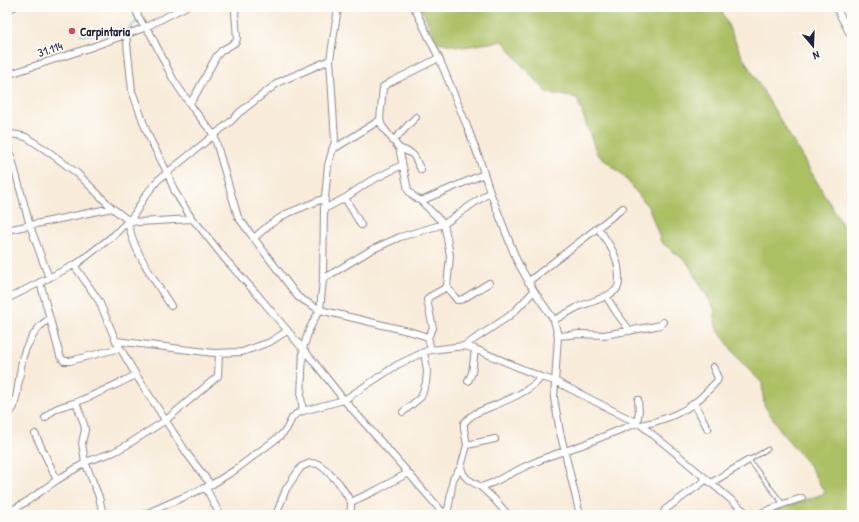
<svg xmlns="http://www.w3.org/2000/svg" width="859" height="522" font-family="'Patrick Hand',sans-serif">
<style>
.green{fill:#abbf64;stroke:#667050}
.lines{fill:none;stroke-linecap:round;stroke-linejoin:round}
.stream{stroke:#4ab8c1;stroke-width:2}
.service-casing{stroke:#8d868a;stroke-width:5}
.minor-casing{stroke:#8d868a;stroke-width:8}
.service{stroke:#fff;stroke-width:3}
.minor{stroke:#fff;stroke-width:6}
.poi-dot{fill:#d1495b;stroke:#fdfcf7;stroke-width:1.5}
.labels{text-anchor:middle;dominant-baseline:central;stroke-width:3.5;stroke-linejoin:round;paint-order:stroke}
.poi-label{font-size:12px;font-weight:bold;fill:#22223b;stroke:#fdfcf7;text-anchor:start}
.street-label{font-size:12px;fill:#22223b;stroke:#fdfcf7}
</style>
<rect width="100%" height="100%" fill="#fdfcf7"/>
<filter id="ink" filterUnits="userSpaceOnUse"><feTurbulence type="fractalNoise" baseFrequency=".025" numOctaves="2"/><feDisplacementMap in="SourceGraphic" scale="8" xChannelSelector="R" yChannelSelector="G"/><feConvolveMatrix kernelMatrix="1 2 1 2 8 2 1 2 1" color-interpolation-filters="sRGB"/></filter>
<filter id="wash" filterUnits="userSpaceOnUse"><feTurbulence type="fractalNoise" baseFrequency=".012" numOctaves="4" result="noise"/><feDisplacementMap in="SourceGraphic" scale="16" xChannelSelector="R" yChannelSelector="G"/><feGaussianBlur stdDeviation="0.9" result="paint"/><feColorMatrix in="noise" values="0 0 0 0 0 0 0 0 0 0 0 0 0 0 0 0 0 1.4 0 .05"/><feComposite in="paint" operator="in"/></filter>
<g filter="url(#wash)">
<rect width="100%" height="100%" fill="#f8ebd9"/>
<!-- green -->
<path class="green" d="M421,7H720L740,52L852,241V515H765L825,493L809,465L783,434L764,405L762,383L740,361L716,327L714,308L687,262L661,242L649,208L623,175L597,154L577,98L548,93L525,69L503,41L463,47L437,42Z"/>
<g class="lines">
<!-- stream -->
<path class="stream" d="M81,35L129,30L131,26L138,20"/>
</g>
</g>
<g filter="url(#ink)">
<g class="lines">
<defs>
<path id="service" d="M768,449L749,460L783,504"/>
<path id="minor" d="M338,7L330,60L335,141L328,165L324,209L323,279L320,310L315,318L309,330L303,349L314,362L344,400L368,427L445,515
M414,7L439,58L467,126L479,158L490,192L517,261L534,291L554,320L558,336L554,398L560,432L580,515
M836,7L852,38
M7,10L14,7
M126,34L132,91L148,135L167,172L175,192L192,219
M330,60L279,82L240,112L230,122L214,135L233,200L238,217L298,297L320,310L412,332L428,337L431,350L464,346L475,349L541,377L555,381L641,425L678,455L749,515
M7,75L89,48L144,28L185,7
M190,103L196,94L216,57L221,51L236,42L237,38L235,12L237,7
M7,134L18,135L26,137L49,152L78,174L112,208L128,220L139,222L192,219L198,225L225,259L256,293L303,349L301,397L303,411
M7,141L30,226L49,278
M393,141L416,117
M399,148L411,153L414,156L421,170
M332,150L380,120
M345,198L361,225
M421,201L484,174
M324,209L345,198L367,183L402,165
M128,220C132,251 155,280 171,306
M7,230L112,208
M254,238L269,225L286,214L325,198
M74,265L99,301L116,341L136,375L188,455L211,485
M323,279L371,250L400,237L444,224L490,192
M40,282L60,356L64,361H70L120,348
M528,282L623,208
M447,287L457,300H459L463,299L489,283
M606,296L616,312L630,331
M7,299L78,263L114,235L134,215L145,196L158,180L214,135L194,110L173,79L150,33C142,26 138,17 135,7
M554,320C562,316 569,312 576,308C588,302 606,299 616,290C619,286 619,283 619,278C619,257 610,245 598,228
M558,336L580,334L604,335L656,326L660,325L663,322
M428,337L433,328L427,300L429,297L447,287L450,256L447,238L444,224L421,201L413,196L408,190L399,148L382,126L380,120L383,87L391,82L439,58
M116,341L214,353L242,352L270,342L287,331
M464,346L508,317L516,310L534,291
M468,381L472,373L475,349
M76,402L84,424L85,430L82,443L85,462L99,497L103,515
M694,403L708,429
M403,412L421,397L426,383L427,371L424,352
M7,417L14,407L17,393L22,360L25,350L32,337L40,326L49,319
M45,418C57,405 63,407 77,402C97,394 117,384 136,375
M641,425C658,422 681,414 694,403C703,397 710,388 717,381L718,378L713,367
M35,434L57,480
M467,445L495,439
M461,467C463,479 471,481 481,487L492,483L524,467L547,457L582,445L637,423L639,411L638,400
M711,483L749,460
M481,487L494,499L508,515
M206,488L220,515
M351,502L377,490L408,473
M7,513L26,502L57,480L88,461L114,452L127,445L166,420L218,376L219,353
M444,513L448,509L449,505L453,479L461,467L467,445L464,429V423L470,417L476,413C494,405 531,393 541,377
M143,515L211,485L235,470L280,436L286,430L292,418L296,414L303,411L344,400L397,365L424,352L431,350
M276,515L286,489L301,467L310,463L318,464L325,469L339,483L351,502V508L349,515
M664,515V512L666,509L707,479
M757,515L783,504L802,498"/>
</defs>
<!-- service casing -->
<use href="#service" class="service-casing"/>
<!-- minor casing -->
<use href="#minor" class="minor-casing"/>
<!-- service -->
<use href="#service" class="service"/>
<!-- minor -->
<use href="#minor" class="minor"/>
</g>
</g>
<!-- markers -->
<circle class="poi-dot" cx="72" cy="31" r="4"/>
<g class="labels">
<!-- poi labels -->
<g class="poi-label">
<text x="80" y="31">Carpintaria</text>
</g>
<!-- street labels -->
<g class="street-label">
<text transform="translate(50 49) rotate(-18)">31.114</text>
</g>
</g>
<!-- margin -->
<rect width="859" height="522" fill="none" stroke="#fdfcf7" stroke-width="24"/>
<!-- north arrow -->
<g transform="translate(813 46) rotate(161)" stroke="#fdfcf7" stroke-width="3" paint-order="stroke">
<path d="M0-3L7 15L0 10L-7 15Z" fill="#22223b"/>
<text y="-6" font-size="11" font-weight="bold" text-anchor="middle" fill="#22223b">N</text>
</g>
</svg>
